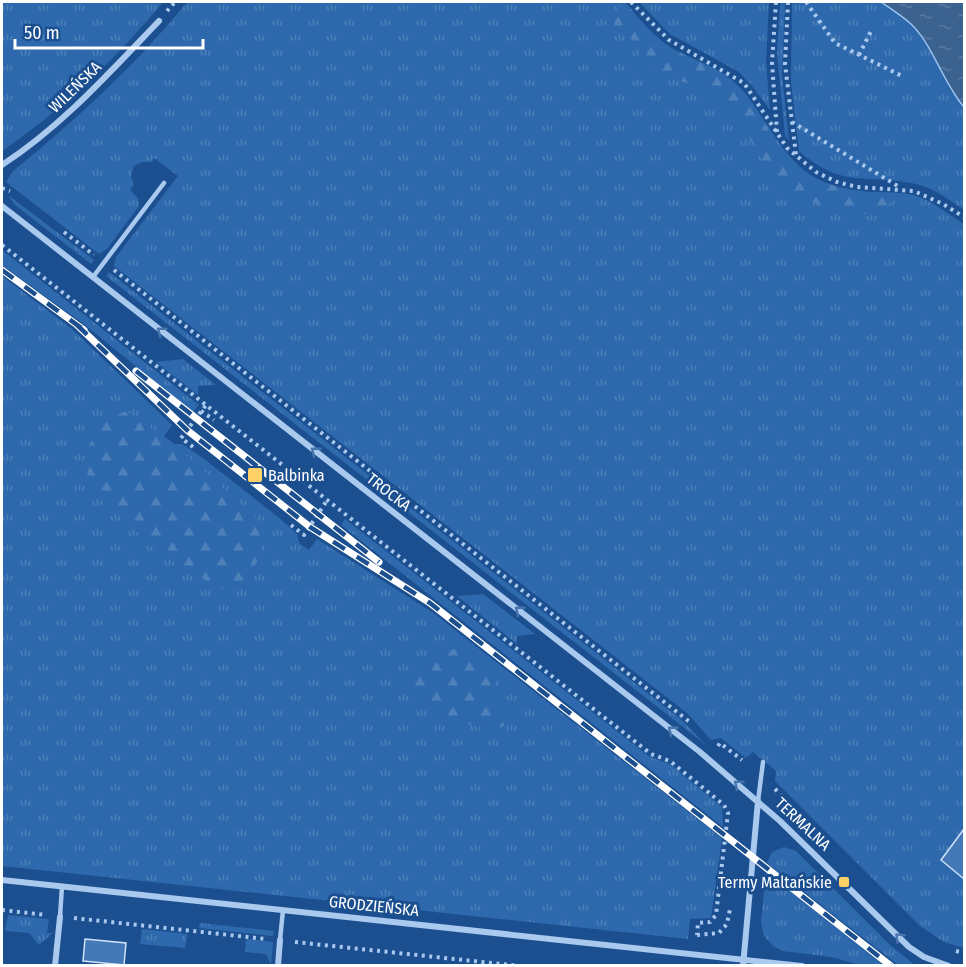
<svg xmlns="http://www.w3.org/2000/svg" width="966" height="967" font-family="'Fira Sans Condensed',sans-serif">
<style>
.grass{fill:url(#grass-tufts)}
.forest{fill:url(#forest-firs)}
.water{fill:url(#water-ripples);stroke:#9cc4f0;stroke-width:1.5}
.building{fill:#4478b7;stroke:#cfe3fa;stroke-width:1.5}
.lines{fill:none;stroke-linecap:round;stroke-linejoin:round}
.path{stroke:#a9c9ee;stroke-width:4;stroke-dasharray:3 4.5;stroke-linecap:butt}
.service{stroke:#a9c9ee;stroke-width:4.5}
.minor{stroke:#a9c9ee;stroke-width:6}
.rail-casing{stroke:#fff;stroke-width:7}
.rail{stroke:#1b4f8f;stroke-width:4.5;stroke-dasharray:14;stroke-linecap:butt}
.oneway{stroke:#4674ac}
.poi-dot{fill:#ffd166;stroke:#1b4f8f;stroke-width:2}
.labels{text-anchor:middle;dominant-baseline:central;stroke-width:6;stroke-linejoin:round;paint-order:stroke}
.street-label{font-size:16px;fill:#fff;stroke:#1b4f8f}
.poi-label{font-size:16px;fill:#fff;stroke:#1b4f8f;text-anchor:start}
</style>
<defs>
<pattern id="grass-tufts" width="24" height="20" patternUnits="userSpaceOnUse" patternTransform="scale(1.5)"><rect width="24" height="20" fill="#2e69ad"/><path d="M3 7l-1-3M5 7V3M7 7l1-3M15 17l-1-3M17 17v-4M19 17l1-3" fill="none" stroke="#4d80b9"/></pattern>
<pattern id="forest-firs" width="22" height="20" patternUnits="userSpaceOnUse" patternTransform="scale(1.5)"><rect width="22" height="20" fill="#2e69ad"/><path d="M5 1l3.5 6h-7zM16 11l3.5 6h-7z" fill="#4d80b9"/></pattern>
<pattern id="water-ripples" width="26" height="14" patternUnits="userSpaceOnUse" patternTransform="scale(1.5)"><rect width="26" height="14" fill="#3c6290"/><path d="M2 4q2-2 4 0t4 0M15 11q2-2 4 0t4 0" fill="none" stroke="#597aa1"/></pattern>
</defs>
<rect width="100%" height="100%" fill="#1b4f8f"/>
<!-- grass -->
<path class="grass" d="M2,2H163C117,58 62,110 2,151Z
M187,2H624C639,18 653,37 673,49C693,60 720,68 736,84C771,120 781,166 831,186C857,196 886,189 913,195C932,200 948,214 964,224V948L944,942L920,926L775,781L776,771L753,752L746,758L721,738L711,740L687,713L114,266L116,257L178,176L154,158L152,162H142L134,166L131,176L134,185L130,190L138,198L139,206L107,249L99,254L6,182L13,171C77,119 136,65 187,2Z
M639,2H769L766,62L770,110L753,87L739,72L670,34Z
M780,2H785L782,75L789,141L785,136L777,53Z
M792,2H881L913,25L934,58L950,90L964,107V210C949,200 934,188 916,184C865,173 844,190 799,151L791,83Z
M8,195L94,260L91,264L15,205Z
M2,250L199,405L193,412L81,322L2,265Z
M109,272L682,720L706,745L106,276Z
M2,276L72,329L172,425L164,436L174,444H182L203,458L277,516L297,534L299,543L309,550L317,539L432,612L722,838L711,918L690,919L688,939L2,866Z
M183,359L216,385L198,386V395L156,362Z
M345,519L650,757L670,764L722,807L723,827L341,525Z
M483,594L535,634L517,636V644L457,596Z
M784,847L796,851L890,945L915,965H898L767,863L772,852Z
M766,872L883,965H860L831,957L783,951L773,946L764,936L761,923Z
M8,915L49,919L47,933H53L39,945L29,933L5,931Z
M200,923L274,931L273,936L199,928Z
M142,929L187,934L185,948L140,944Z
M246,939L273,942L271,965L266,954L245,952Z"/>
<!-- forest -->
<path class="forest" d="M625,2C639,18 652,36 670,47C690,59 716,66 734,82C750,95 760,116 771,134C804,186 839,190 895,194C893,198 889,205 885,208C855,227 790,197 770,172C751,149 744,114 718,97C699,83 674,82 654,71C641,64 641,53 634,42C630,37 621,33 615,29C613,16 613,10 625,2Z
M126,411L174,444L264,525L260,557L243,585L220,589L155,550L89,485L85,452L105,420Z
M456,648C475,654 489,659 496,678C489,696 495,702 507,716L503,727C470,732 440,713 413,697L411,680L427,663Z"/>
<!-- water -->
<path class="water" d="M881,2H964V107C943,83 933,45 911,24C902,16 891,9 881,2Z"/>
<!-- building -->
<path class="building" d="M964,829V879L941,860Z
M85,939L126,943L124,965L83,961Z"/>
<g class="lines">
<!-- path -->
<path class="path" d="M631,2L669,40L744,83L787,148L816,172L837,182L857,187L914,191L943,204L964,217
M776,2L772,63L777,132
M788,2L785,64L796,155
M806,2L835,43L902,76
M167,11L175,2
M859,55L872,29
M792,122L901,188
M2,188L10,191
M64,232L94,255
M2,245L651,754L670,761L724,805L728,813L716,915L710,922L698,923L697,935
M114,270L691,723
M201,411L214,420
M193,447L181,438L206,405
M291,525L304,535L328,499
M718,746L720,743L742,760
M775,789L809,824
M2,910L46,915
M74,918L266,939
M697,935L719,933L727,924L730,909
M295,942L520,966
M956,951L964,953"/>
<!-- service -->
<path class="service" d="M93,277L164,183
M758,801L763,762
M60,917L62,886
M280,940L283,910"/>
<!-- minor -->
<path class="minor" d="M2,165C62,126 109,73 159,21
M2,206L700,752L780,821L909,947L924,957L949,966
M2,880L802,966
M55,966L60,917
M278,966L280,940
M743,966L758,801"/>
<defs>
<path id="rail" d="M2,270L84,330
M77,325L187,430L310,527L430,603L891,966
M136,371L379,562"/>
</defs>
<!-- rail casing -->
<use href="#rail" class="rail-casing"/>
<!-- rail -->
<use href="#rail" class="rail"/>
</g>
<!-- one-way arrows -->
<defs><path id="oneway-chevron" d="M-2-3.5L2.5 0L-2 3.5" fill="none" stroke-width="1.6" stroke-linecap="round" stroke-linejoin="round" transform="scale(1.5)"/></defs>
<g class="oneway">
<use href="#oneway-chevron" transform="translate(161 331) rotate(-142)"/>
<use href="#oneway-chevron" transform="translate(315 451) rotate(-142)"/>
<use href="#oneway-chevron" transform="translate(519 610) rotate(-142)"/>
<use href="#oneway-chevron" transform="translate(672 730) rotate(-142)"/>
<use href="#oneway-chevron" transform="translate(738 784) rotate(-140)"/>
<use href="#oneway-chevron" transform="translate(899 937) rotate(-135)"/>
</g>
<!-- markers -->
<g class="poi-dot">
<rect x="247" y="467" width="16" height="16" rx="3"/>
<rect x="838" y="876" width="12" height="12" rx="3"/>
</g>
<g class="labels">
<!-- street labels -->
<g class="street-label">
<text transform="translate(75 87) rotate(-44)">WILEŃSKA</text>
<text transform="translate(389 492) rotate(38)">TROCKA</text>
<text transform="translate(803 824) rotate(43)">TERMALNA</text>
<text transform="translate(374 906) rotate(6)">GRODZIEŃSKA</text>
</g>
<!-- poi labels -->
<g class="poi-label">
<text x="268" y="475">Balbinka</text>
<text x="832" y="882" text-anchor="end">Termy Maltańskie</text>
</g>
</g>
<!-- border -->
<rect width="966" height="967" fill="none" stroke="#ffffff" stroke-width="6"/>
<!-- scale -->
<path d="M15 39v9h188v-9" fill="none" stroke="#ffffff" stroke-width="3"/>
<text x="24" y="39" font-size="18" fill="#ffffff" stroke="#1b4f8f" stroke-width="4.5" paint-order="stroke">50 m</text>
</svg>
